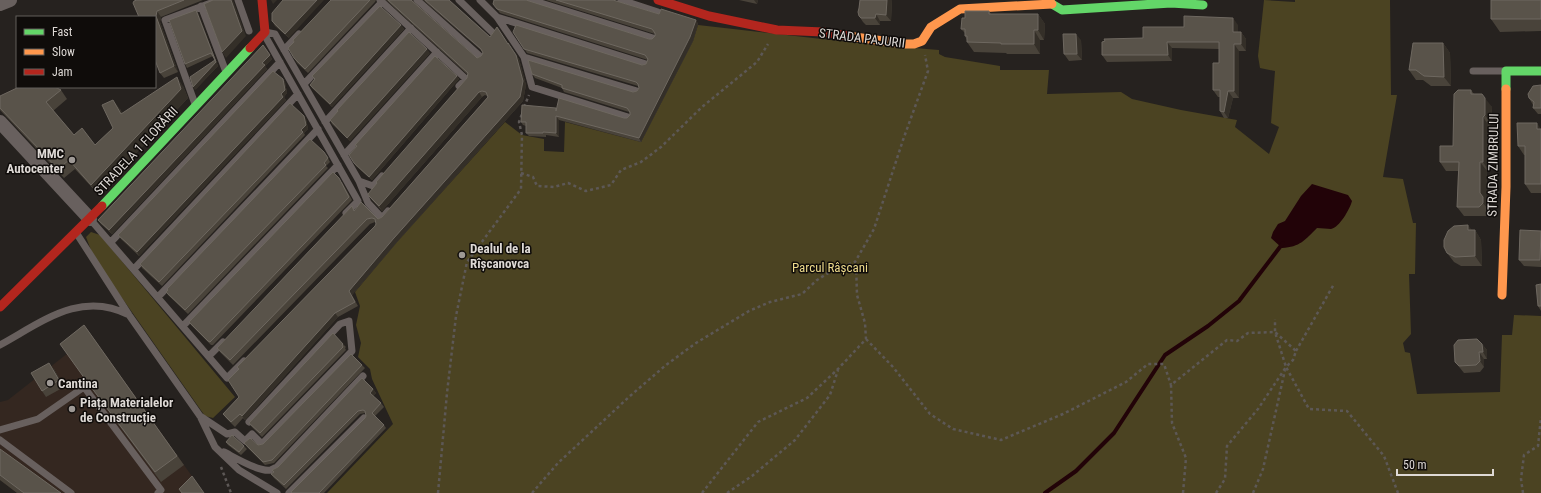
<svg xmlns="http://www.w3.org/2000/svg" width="1541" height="493" font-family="'Roboto Condensed',sans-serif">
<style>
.built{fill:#342720}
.green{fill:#4b4322}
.water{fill:#220308}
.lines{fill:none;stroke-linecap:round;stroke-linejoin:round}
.stream{stroke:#220308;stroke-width:4}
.path{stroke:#5d5856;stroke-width:2.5;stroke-dasharray:3 3;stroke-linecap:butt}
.lane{stroke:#68605e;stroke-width:7}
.street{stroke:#68605e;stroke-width:14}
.fast{stroke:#63d668;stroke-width:9}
.slow{stroke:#ff974d;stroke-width:9}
.jam{stroke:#b3261e;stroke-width:9}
.wall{fill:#49433a}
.shaded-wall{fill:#342f28}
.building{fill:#59534a;stroke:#6e6860}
.poi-dot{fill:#9e9995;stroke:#0f0c0a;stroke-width:1.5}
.labels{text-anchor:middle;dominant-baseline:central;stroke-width:3;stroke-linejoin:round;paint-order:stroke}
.street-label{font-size:13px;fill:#ded9d5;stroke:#0f0c0a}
.poi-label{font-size:13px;font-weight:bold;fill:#ded9d5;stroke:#0f0c0a;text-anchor:start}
.park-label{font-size:13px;fill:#edda8b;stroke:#0f0c0a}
</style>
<rect width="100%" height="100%" fill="#26221f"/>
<!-- built -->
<path class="built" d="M91,335L204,493H17L0,480V402L8,400Z"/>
<!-- green -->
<path class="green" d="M1264,0L1295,2V0H1390L1391,95H1397L1383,177L1403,179L1413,223H1416L1415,274H1409L1411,334L1403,343L1405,352L1410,353L1417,394L1500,392L1502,335H1512L1514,315L1541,316V493H327L393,424L372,379L370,369L358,357L361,343L356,325L360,306L355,292L397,242L505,122L522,135L544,139V151L564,152L565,122L641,142L693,41L698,25L866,44L939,50V54L945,57L1000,66V70H1049L1047,94L1121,92L1132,99L1181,110L1237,120L1235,127L1269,154L1279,127L1271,123L1275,71L1260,68L1258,56Z
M91,232L100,235L235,397L213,418L205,416L94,258L86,237Z"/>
<!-- water -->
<path class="water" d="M1312,184L1348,195L1352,201C1350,209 1339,228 1331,229C1327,229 1322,228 1317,228C1305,240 1300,247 1282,248L1271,238L1273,232L1278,224L1285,221L1301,196Z"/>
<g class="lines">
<!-- stream -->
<path class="stream" d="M1045,493L1076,471L1114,433L1165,355L1208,326L1239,301L1283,243"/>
<!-- path -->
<path class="path" d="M524,107L529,95
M521,173L533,177L537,186L554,187L568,183L586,191L611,185L621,170L641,162L661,147L702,107L757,62L768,44
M866,339L893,367L930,414L953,429L1001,440L1063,414L1126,382L1148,364H1164L1171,385
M1296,351L1334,284
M221,467L231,493
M438,493L447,393L456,316L467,262L521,189L522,135L519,122L522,114
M532,493L558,463L630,396L666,365L696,343L749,311L770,302L802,294L817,280L833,270L855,262L874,229L903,140L928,71L925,55
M702,493L758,422L807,398L838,369L866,339L865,323L857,295L856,263
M727,493L752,476L795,440L830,395L838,370
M1183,493L1186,458L1172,423L1171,385L1227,340L1237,341L1248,333L1275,332L1296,351L1293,360L1286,367L1309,409L1347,411L1384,456L1398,493
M1216,493L1225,479L1227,446L1258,409L1286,367L1275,332V319
M1253,493L1263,469L1285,370
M1523,493L1521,479L1524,455L1538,446L1541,417"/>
<!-- lane -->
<path class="lane" d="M238,0L249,31
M380,0L466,79L459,86
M417,0L481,57
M459,0L492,32
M480,0L497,17L524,57L532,87L628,117
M531,0L653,38
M621,0L658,12
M201,6L226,72
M497,17L646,64
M265,32L275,34L359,181
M264,34L358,201L346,213
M284,50L299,34
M524,57L637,91
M1473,71H1506
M304,84L382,2
M195,104L165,20L219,0
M325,122L411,28
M344,155L437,52
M382,176L373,186L359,181L368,203L382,218L388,211
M90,219L227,378L244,361
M77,234L129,315L200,416L215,447L239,470L277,493
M111,242L280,62
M134,269L298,94
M158,297L318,129
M183,326L338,165
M0,345C42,322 81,290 129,315
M209,356L223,342
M200,416L227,434L235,432L245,441L252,434L262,444L352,351L349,321L340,324L249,422
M0,430L38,419L84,387L161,490L158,493
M0,440L71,493
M224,452C234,457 260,473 271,470C273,469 275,468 277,467L363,376
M289,493L364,418"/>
<!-- street -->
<path class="street" d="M0,4L10,0
M0,122L90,219"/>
<!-- fast -->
<path class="fast" d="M1052,4L1062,10L1171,3L1203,5
M1506,89V71H1541
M102,206L250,48"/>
<!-- slow -->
<path class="slow" d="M848,36L904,44H914L922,41L931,27L960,9L1052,4
M1502,295L1506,187V89"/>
<!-- jam -->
<path class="jam" d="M658,0L709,16L777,30L823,32L848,36
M250,48L265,32L262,0
M0,307L102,206"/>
</g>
<!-- wall -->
<path class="wall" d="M137,0H203L161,17L160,22L178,72L164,78L160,73Z
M283,0L289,38L275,26L272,21Z
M331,0H376L375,2L308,73L297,63L294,58V42L293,40Z
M386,0H412L413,1L475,56L477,58L481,56L483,53L482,51L423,0H449L490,37L497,27L508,44L519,59L526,85L523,101L397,242L352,295L358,306L338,317L245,420L243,418L235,427L226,418L223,414L239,397V369L237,367L375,226L376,224V223L375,222L370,224L233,365L220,352L217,348L355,210L378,219L382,217L488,97L487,96L485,95L482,97L382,211L372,200L369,196L467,78V74Z
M494,0H526L527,1L649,39H652L655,36V34L546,0H613L659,14L696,20L698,24L693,41L641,142L559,120V137L546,135V137L529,136L526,133V126L523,125L521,122L556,108H557L624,118H627L630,115L629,112L564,92L562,88L535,78L532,74L633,92L637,91L639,88L638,86L527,53L513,32L642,65L646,64L648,60L500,13L493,4Z
M739,0H758L757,4Z
M860,0H892L891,21H880V25H866L863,22L859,16Z
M1541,0V31L1500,32L1491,19Z
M196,10L198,13L218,66L195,90L215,60L213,56L187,68L185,64Z
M989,11L991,14H1038L1045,24L1044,40H1040V54H1007L1006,53L974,52L967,42V40L965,36V33L961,29L965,18Z
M401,25L404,29L332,107L312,88L310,85L314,79L312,76Z
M1238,25V32H1241L1246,39V51H1239V98H1233L1228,118H1224L1220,111V97H1218L1213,90L1219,63V49L1172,48V61L1107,62L1102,55L1184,27Z
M1081,40L1082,60L1069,61L1064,54Z
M1443,43L1450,53L1451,86H1431L1423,80H1416L1409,70Z
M263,45L272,59L265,66L267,69L112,234L101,224L98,220Z
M430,53L350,141L332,124L330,120Z
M457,76L459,79L372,180L356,166L354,163L356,147L355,145Z
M283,79L285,82L287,93L284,97L286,100L139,256L121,239L118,235Z
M1541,85V114H1538L1533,108V105L1529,98Z
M183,86L188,98L98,194L75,169L64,178L0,110V96L61,90L67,99L53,111L74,135L95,145L113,128L120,109L122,113Z
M1471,90L1474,94L1492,107L1491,124L1489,126V171H1487L1486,202L1489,206L1490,212L1486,216H1464L1457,207L1458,171H1446L1440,162L1453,146Z
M306,119L308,129L304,133L305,135L162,286L142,268L140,264Z
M1541,129V193H1531L1525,184V155H1524L1518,146Z
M327,156L330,162L326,166L328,168L188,314L168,295L166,292Z
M342,182L352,200L213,345H211L191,325L189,322Z
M1472,230H1475L1481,240L1482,266H1461L1454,262L1447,253Z
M1541,231V267L1524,266L1519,260Z
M1541,284V311L1538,306Z
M84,325L184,465L161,482L92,389L60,344Z
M343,344L346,347L345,348L346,350L262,437L251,426L249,423Z
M1482,344L1487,350V359H1484V367L1480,372L1464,373L1460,368L1455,362Z
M362,365L365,368L274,463L265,465L247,447L244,443L258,445L263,444Z
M54,369L64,387L46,397L42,391Z
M373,389L376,393L373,396L381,403L384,407L375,416L384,425L386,428L324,493H292L365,418L366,416V414L365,413L360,414L286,489L274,478L271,474L273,472L272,470L278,467Z
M226,442L244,446L247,449L241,455L228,445Z
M0,449L61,493H17L0,480Z"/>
<!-- shaded-wall -->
<path class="shaded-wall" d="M231,0H233L246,36L226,58L222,52Z
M271,0H277L273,4Z
M317,0H324L289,38L285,34Z
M754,0H758L757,4Z
M887,0H892L891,21L886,15Z
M196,10L198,13L218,66L195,90L193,87L216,62Z
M157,11L161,17L160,22L178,72L174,66L156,16Z
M876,14L880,21V25L875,18Z
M1038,14L1045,24L1044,40L1038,30Z
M1233,18L1238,25V39L1233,32Z
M696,20L698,24L693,41L641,142L639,138Z
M401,25L404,29L332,107L330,104Z
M1034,30L1040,40V54L1034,44Z
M1241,32L1246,39V51L1241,44Z
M1076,34L1081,40L1082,60L1077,54Z
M1167,42L1172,48V61L1168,55Z
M508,43L519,59L526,85L523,101L397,242L352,295L358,306L349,291L394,238L520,97Z
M1443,43L1450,53L1451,86L1444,77Z
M1234,44L1239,51V98L1234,91Z
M427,49L430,53L350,141L347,138Z
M270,55L272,59L265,66L267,69L112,234L109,230Z
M457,76L459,79L372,180L369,177Z
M177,77L183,86L188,98L98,194L91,185Z
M283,79L285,82L287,93L284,97L286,100L139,256L137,252L281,94Z
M1228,91L1233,98L1228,118L1224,112Z
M479,92L482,97L382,211L379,206Z
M1485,98L1492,107L1491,124L1485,115Z
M113,100L120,109L127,123L121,114Z
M304,116L306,119L308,129L304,133L301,130Z
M556,116L559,120V137L556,133Z
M1483,117L1489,126V171L1483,162Z
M1537,123L1541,129H1537Z
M1480,162L1487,171L1486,202L1489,206L1490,212L1483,203L1480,193Z
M1468,225L1475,234V230L1481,240L1482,266L1475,256L1468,230Z
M335,313L338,317L245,420L242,416Z
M1482,344L1487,350V359L1483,352Z
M1479,352L1484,359V367L1480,361Z
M49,363L54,369L64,387L59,380Z
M373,389L376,393L373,396L370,393Z"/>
<!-- building -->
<path class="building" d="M137,0H184L157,11L156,16L174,66L160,73L155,60V17H139L133,3L134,1Z
M213,0H231L242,31L222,52L204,4Z
M283,0H317L285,34L272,21V13Z
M331,0H370L305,69L294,58L288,48L294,42L293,40Z
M388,0H411L475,56L477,58L481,56L483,53L481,49L425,0H449L490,37L497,27L508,44V43L516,55L523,81L520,97L394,238L349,291L355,302L335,313L242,416L240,414L231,422L223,414L239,397L228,380L239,369L237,367L375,226L376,224L375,219L372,218L367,219L230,360L217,348L352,206L354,211L361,202L378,219L382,217L488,97L486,92L482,91L479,92L379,206L369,196L368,194L377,183L376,182L467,78L468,73Z
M494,0H526L649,39H652L655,36V33L652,29L556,0H613L659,14L661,9L696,20L690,37L639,138L556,116V133L543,132V133H526V122H521L522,105L556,108V111L559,98L624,118H627L630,115V112L627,108L562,88V85L532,74L528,60L633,92L637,91L639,88L638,84L636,82L524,49L513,32L516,25L642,65L646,64L648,59L645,55L497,9L493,4Z
M860,0H887L886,15L876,14L875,18H861L859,16L858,12L859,8Z
M1491,0H1541V19H1491Z
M380,6L401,25L330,104L310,85L315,79L312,76Z
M196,10L216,62L193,87L190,77L215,60L211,53L185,64L169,20Z
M965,11H989V14H1038V30H1034V44H1001V43L967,42V36H965V29H961L962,18H965Z
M1184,16L1233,18V32H1241V44H1234V91H1228L1224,112L1220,111V90H1213V63H1219V42H1167L1168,55H1102V42L1105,41L1104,39L1143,38V27H1184Z
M409,32L427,49L347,138L330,120L338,111L337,110Z
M1063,34H1076L1077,54H1064Z
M1413,43H1443L1444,77L1424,76L1416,70H1409Z
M263,45L270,55L262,63L265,65L109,230L98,220Z
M435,56L457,76L369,177L354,163L349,155L357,146L355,145Z
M273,71L283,79L285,90L281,94L283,97L137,252L118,235Z
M177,77L181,89L91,185L69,160L58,169L0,108V96L19,87H55L61,90L46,102L74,135L82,128L95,145L113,128L102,105L113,100L121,114Z
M1541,85V108H1533L1534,102L1529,98L1528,94L1533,86Z
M1458,90H1471V94H1482L1485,98V115L1483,117V162H1480V193L1483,197V203L1479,207H1457L1459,162H1440V146H1453L1454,94Z
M290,103L304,116L306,125L301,130L303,132L159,282L140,264Z
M1517,123H1537V129H1541V184H1525V146H1518Z
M310,139L324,152L328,158L324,163L326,165L185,310L166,292L168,290L167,289Z
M333,172L339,178L349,197L210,342L208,341L189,322Z
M1468,225V230H1475V256L1455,257L1447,253L1444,247V240L1448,231L1454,226Z
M1520,230L1541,231L1540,260H1519Z
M1541,284V306H1538L1536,285Z
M84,325L177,456L155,472L85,379L60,344Z
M333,333L343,344L342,345L343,347L260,433L249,423Z
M1477,339L1482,344L1483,352H1479L1480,361L1476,365L1459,366L1455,362L1454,345L1458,340Z
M351,354L362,365L272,460L263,462L244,443L250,438L258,445L263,444Z
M49,363L59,380L42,391L31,373Z
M362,378L373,389L370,393L381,403L372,413L384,425L319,493H292L291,492L365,418L366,416L365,411L363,410L358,411L284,485L271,474L274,472L272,470L278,467Z
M232,435L244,446L239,452L226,442Z
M0,449L61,493H24L0,475Z
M192,476L204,493H182L179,489Z"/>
<!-- markers -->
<g class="poi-dot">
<circle cx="72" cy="160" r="4"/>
<circle cx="462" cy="255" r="4"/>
<circle cx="50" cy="383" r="4"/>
<circle cx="72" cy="409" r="4"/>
</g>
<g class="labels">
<!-- street labels -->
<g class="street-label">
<text transform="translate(862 38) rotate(7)">STRADA PAJURII</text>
<text transform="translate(136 151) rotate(-47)">STRADELA 1 FLORĂRII</text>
<text transform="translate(1493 165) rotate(-89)">STRADA ZIMBRULUI</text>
</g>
<!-- poi labels -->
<g class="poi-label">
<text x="64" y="153" text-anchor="end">MMC<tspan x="64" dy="15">Autocenter</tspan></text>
<text x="470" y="248">Dealul de la<tspan x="470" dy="15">Rîșcanovca</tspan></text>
<text x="58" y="383">Cantina</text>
<text x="80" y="402">Piața Materialelor<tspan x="80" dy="15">de Construcție</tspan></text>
</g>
<!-- park labels -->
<g class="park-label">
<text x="830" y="267">Parcul Râșcani</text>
</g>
</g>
<!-- legend -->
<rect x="16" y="16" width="140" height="72" fill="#0f0c0a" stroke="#625e5b"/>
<rect x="24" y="29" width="20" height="6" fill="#63d668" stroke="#625e5b"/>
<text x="52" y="36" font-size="12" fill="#ded9d5">Fast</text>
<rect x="24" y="49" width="20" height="6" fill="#ff974d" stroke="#625e5b"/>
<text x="52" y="56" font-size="12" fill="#ded9d5">Slow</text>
<rect x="24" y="69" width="20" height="6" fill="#b3261e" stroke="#625e5b"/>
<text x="52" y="76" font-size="12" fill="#ded9d5">Jam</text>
<!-- scale -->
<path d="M1397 469v6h96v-6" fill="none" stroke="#ded9d5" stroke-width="2"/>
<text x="1403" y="469" font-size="12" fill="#ded9d5" stroke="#0f0c0a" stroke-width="3" paint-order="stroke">50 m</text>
</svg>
